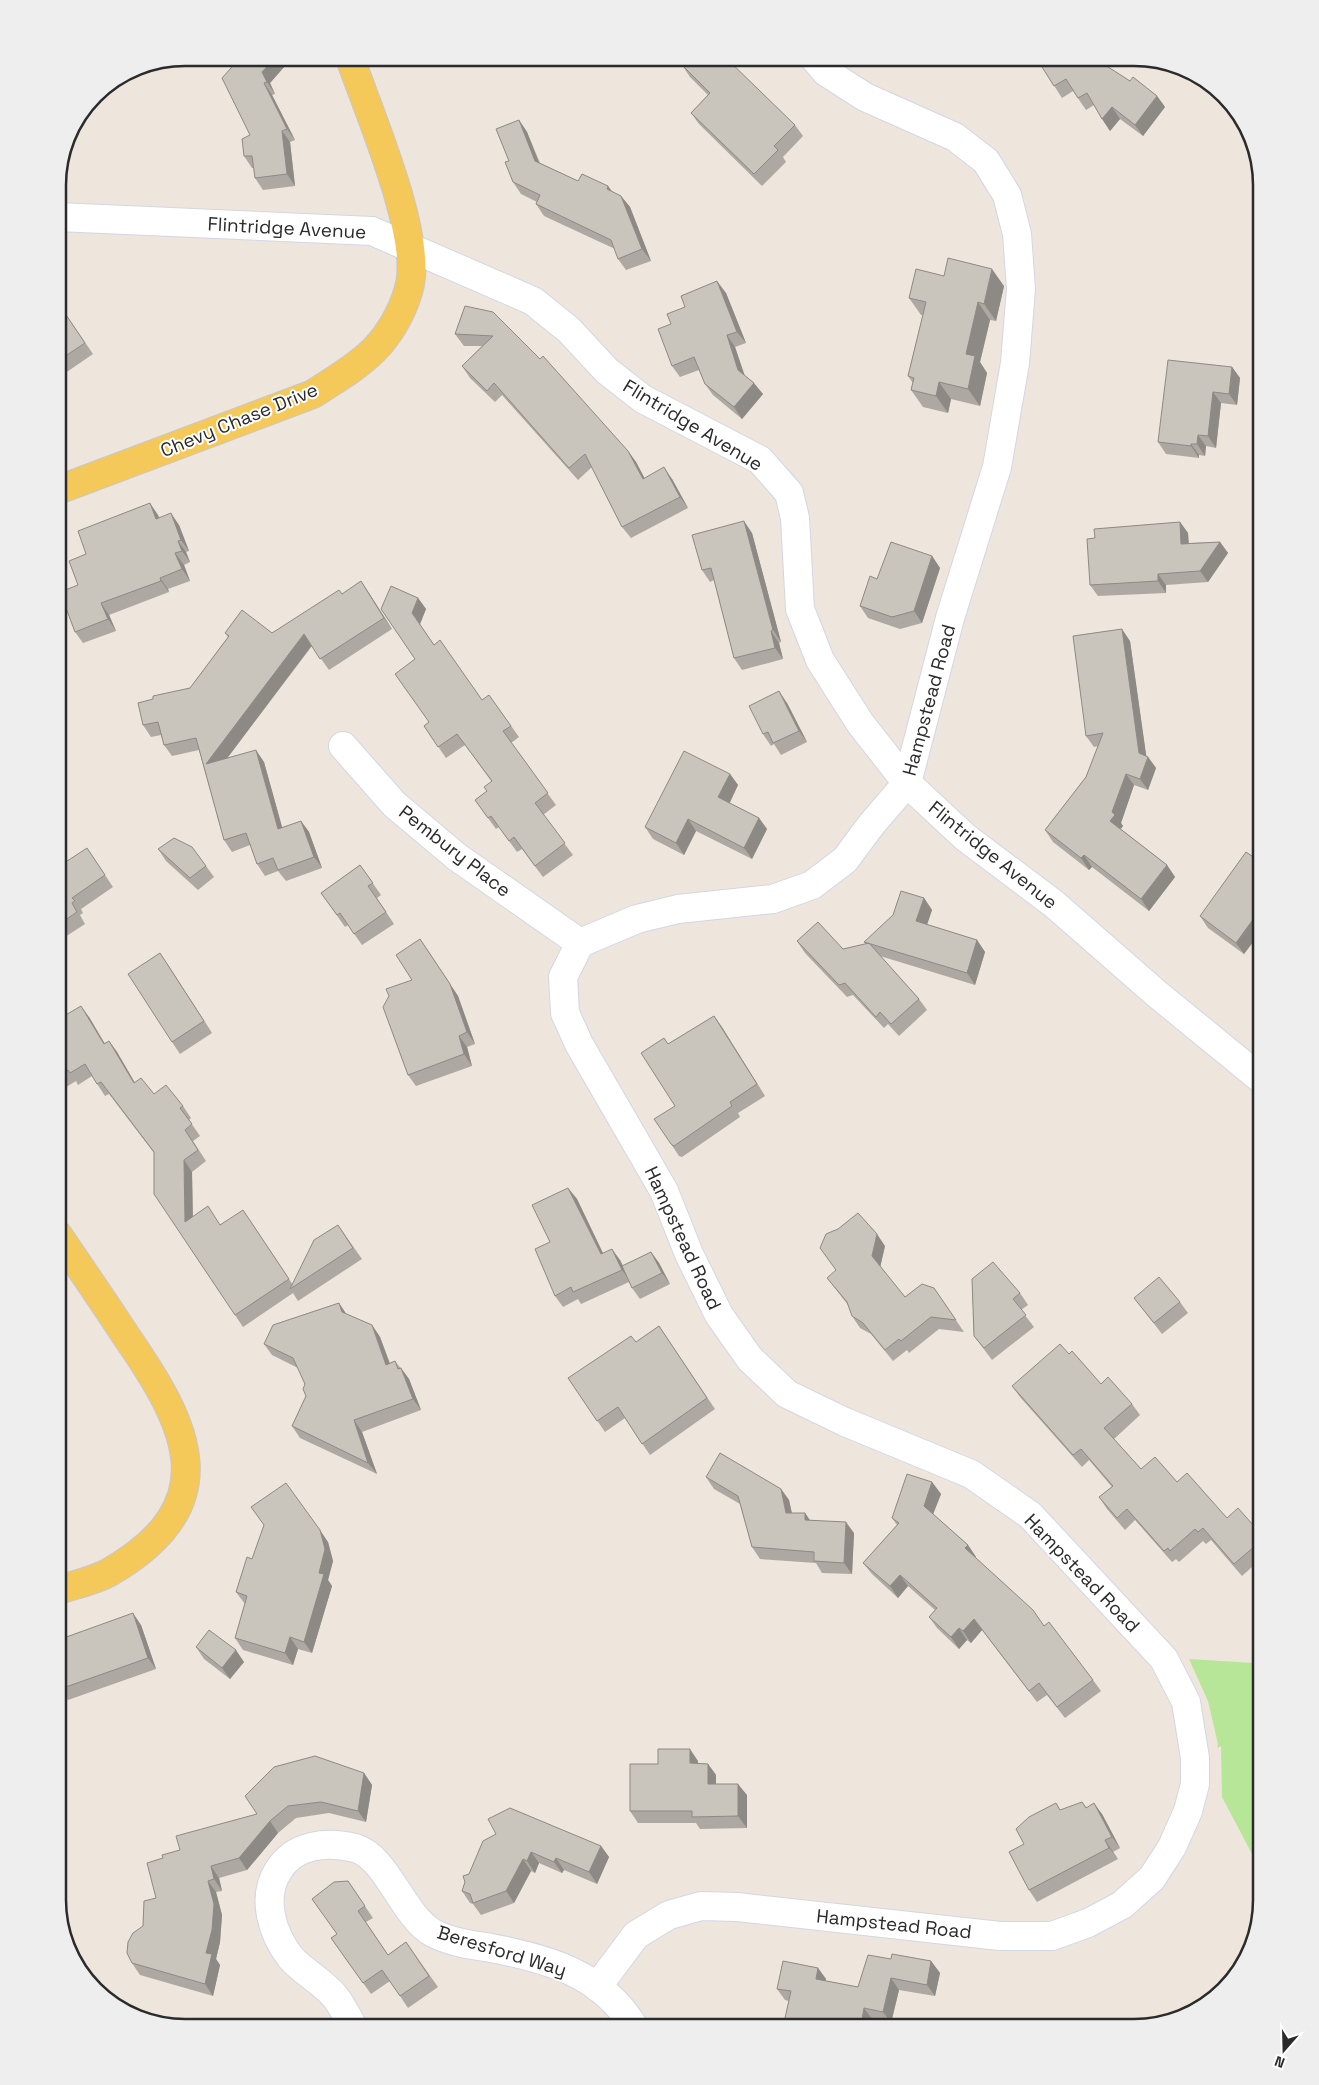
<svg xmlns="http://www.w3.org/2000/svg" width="1319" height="2085" font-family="'Space Grotesk',sans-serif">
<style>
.green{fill:#b7e698}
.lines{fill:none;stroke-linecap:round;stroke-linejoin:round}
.minor-casing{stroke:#d2d7e4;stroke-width:30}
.major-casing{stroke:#c8c8c8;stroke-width:30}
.minor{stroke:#fff;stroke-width:28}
.major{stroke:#f5c85a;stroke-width:28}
.wall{fill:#ada9a2}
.shaded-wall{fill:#8d8984}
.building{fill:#c9c4bc;stroke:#8d8984}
.labels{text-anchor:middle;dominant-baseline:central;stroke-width:4;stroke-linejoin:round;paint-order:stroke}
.street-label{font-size:19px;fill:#2b2b2b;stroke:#fff}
.rim{fill:none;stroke:#2b2b2b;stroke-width:2.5}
</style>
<rect width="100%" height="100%" fill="#eee5dd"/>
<!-- green -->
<path class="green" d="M1189,1659L1254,1663L1261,1660V1871L1222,1797L1221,1746L1217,1748L1218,1744L1208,1701Z"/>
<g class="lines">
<defs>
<path id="minor" d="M58,217L372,231L533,301L569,330L607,371L643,399L760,460L789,493L795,518L800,609L820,660L860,723L907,783L965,837L1054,904L1157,994L1261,1079
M343,746L394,804L457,857L580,943
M597,1987L636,1935L669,1915L701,1906L737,1907L1000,1936H1052L1088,1923L1122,1905L1152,1878L1172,1847L1188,1811L1195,1784V1758L1186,1702L1164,1659L1030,1515L971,1474L845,1422L787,1394L750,1359L719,1315L689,1254L664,1191L579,1044L565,1013L563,977L580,943L637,919L678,909L773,899L812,885L845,860L871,825L907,783L950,618L997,467L1015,363L1021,289L1017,234L1007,195L986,161L955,137L865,97L826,72L814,58
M353,2027C348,2018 343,2007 336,1998C324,1982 304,1973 291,1958C272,1934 261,1898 278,1871C294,1844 327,1841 355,1848C387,1857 402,1915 433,1933C450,1942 472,1945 491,1948C549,1959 602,1974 634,2027"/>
<path id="major" d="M58,490L313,394C334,380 356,368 374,350C391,333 405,307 410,284C421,232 368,110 350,58
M58,1590C74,1585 93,1581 108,1573C227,1505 190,1428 126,1336C104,1302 81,1269 58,1235"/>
</defs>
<!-- minor casing -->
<use href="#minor" class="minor-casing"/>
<!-- major casing -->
<use href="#major" class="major-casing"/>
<!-- minor -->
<use href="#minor" class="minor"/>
<!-- major -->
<use href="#major" class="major"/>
</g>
<!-- wall -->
<path class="wall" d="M240,58H292L270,83L275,94L272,95L295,140L290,142L295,186L263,190L255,178L254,168H252L244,156L250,135Z
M682,65L795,125L803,136L783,157L786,162L762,186L699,124L691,113L708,95L690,77Z
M1105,65L1130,81L1157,96L1165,107L1143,136L1120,119L1110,131L1094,105L1086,110L1073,91L1062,98L1042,67Z
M519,120L527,132L540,163L578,181L613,192L621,196L630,207L651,261L626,270L618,259L615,249L544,216L536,204L537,202L521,194L513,182L509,161Z
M944,276L1004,286L996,321L990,320L980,362L987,373L980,406L951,399L948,413L923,407L911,390L913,383L908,376L923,315H921L909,298Z
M726,293L746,343L735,347L744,375L763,394L742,419L713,395L705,384L699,370L680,377L672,366L671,324Z
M58,303L93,354L58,378Z
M465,306L628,451L636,462L644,478L672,479L688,508L631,538L622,527L592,467L578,480L502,395L495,402L470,378L462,366L482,346H464L455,334Z
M1232,367L1240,378L1237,405L1221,403L1216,448L1206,446L1205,456L1199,455V458L1166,454L1158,442Z
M158,515L159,518L179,525L189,551L186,552L190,562L184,565L190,581L168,589L169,592L109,615L116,631L83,643L75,632L78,585L86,554Z
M1180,522L1188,533L1189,543L1220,542L1228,553L1208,582L1166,585V593L1098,596L1090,585L1095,538Z
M752,533L781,642L779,643L783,659L742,670L734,658L714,580L710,582L702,570Z
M932,556L940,568L922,623L900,629L868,618L860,606L877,579Z
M361,581L392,629L329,670L312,646L227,758L264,762L282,828L301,821L309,832L322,868L286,881L278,871L265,876L257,864L250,845L232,852L224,840L199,750L172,756L164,745L161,735L151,737L143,725L153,699L190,688L228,637L225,633H272L342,594Z
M418,598L426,609L420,624L434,645L482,700L489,695L519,737L511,743L556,805L543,815L573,855L543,877L522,849L517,852L499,827L496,829L475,800L487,791L492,782L465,745L446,758L424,726L429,722L415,659Z
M1130,641L1146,756L1148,757L1156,768L1148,790L1134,785L1121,823L1123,826L1121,829L1167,865L1175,877L1149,911L1092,867L1089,870L1053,842L1045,830L1086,777L1098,746L1094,747L1086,736Z
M787,703L807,742L781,755L774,744L771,746L763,734Z
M730,774L738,785L729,803L759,818L767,829L752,859L696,831L684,855L653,839L645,827Z
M87,848L113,887L81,909L83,913L80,915L85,924L65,937L58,925Z
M158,849L206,866L214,877L198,890L166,861Z
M1262,863V930L1244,954L1208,928L1200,916Z
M360,865L381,895L377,898L394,924L362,945L348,925L345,927L321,893Z
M924,898L932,910L927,925L977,940L985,952L975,985L880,956L919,999L927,1010L899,1036L888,1024L884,1028L853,995L847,997L805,953L797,941L843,949L866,944L864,942Z
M428,951L458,996L475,1044L467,1047L472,1066L416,1086L408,1075L412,980Z
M168,965L212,1033L180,1054L172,1042Z
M58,1002L65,1015L89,1017L105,1044L109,1041L117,1052L135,1083L154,1094L183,1106L191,1118L189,1120L200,1136L193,1141L206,1161L192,1172L193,1216L221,1225L251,1222L293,1285L338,1225L362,1259L298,1301L293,1293L243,1327L235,1315L154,1153L109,1094L105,1096L92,1076L78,1085L76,1081L58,1092Z
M714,1016L765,1096L738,1113L740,1117L682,1157L679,1156L671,1144L675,1106L668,1044Z
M568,1188L577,1199L603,1253L620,1260L623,1266L651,1252L659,1263L670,1284L640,1299L632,1288L629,1282L581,1304L578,1299L563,1307L555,1296L550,1242Z
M885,1246L880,1267L905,1297L934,1288L964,1332L939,1329L909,1353L907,1350L893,1361L871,1334L860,1328L852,1316L848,1305L827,1278Z
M972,1279L1020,1293L1028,1305L1021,1310L1034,1327L992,1360L974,1336Z
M1134,1298L1180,1302L1188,1313L1162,1334Z
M339,1303L346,1314L372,1325L380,1337L390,1363L395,1361L409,1379L421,1410L362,1432L377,1474L300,1438L292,1426L306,1396L305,1384L298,1368L272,1355L264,1344Z
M659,1326L715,1409L650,1455L625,1418L605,1432L568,1378L636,1342Z
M1069,1354L1101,1384L1132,1404L1140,1415L1114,1439L1141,1469L1177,1482L1227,1518L1262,1535V1558L1242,1576L1211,1540L1206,1544L1203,1541L1179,1562L1176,1559L1172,1562L1135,1520L1125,1530L1107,1509L1099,1497L1112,1487L1089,1460L1082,1467L1020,1397L1012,1386Z
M706,1477L781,1489L789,1500L792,1513H805L810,1520L854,1533L852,1574L822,1573L816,1563L760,1559L752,1547L740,1504L714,1489Z
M58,1480L64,1499L58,1502Z
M932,1482L941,1494L933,1514L968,1545L976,1557L975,1558L1044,1626L1093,1680L1101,1691L1065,1718L1047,1695L1037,1702L982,1630L971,1643L967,1640L959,1649L937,1628L929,1617L935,1610L908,1586L898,1598L872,1574L863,1563L897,1525L892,1518Z
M328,1542L333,1561L328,1580L332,1586L312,1653L298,1649L293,1665L243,1650L235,1638L245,1604L236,1592L252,1559Z
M141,1625L156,1669L68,1700L60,1689Z
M196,1647L244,1662L230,1679L204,1659Z
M698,1761V1763L708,1764L716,1775V1784L747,1795V1828L700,1829L696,1823H638L630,1811L658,1764Z
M364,1773L372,1785L366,1822L329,1813L296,1818L278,1833L247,1870L219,1878L222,1891L216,1892L222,1915L220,1942L216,1959L220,1965L213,1996L140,1975L132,1963L143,1926L156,1898L163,1858L257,1814Z
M1082,1802L1086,1807L1102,1814L1120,1848L1113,1852L1118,1859L1037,1902L1029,1890L1024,1844L1061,1810Z
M483,1841L601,1846L609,1857L597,1884L564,1870L562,1873L539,1863L535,1873L531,1871L514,1903L481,1915L473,1904L470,1903L462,1891Z
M348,1881L373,1918L366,1922L388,1955L406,1942L438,1987L408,2008L390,1981L371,1994L331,1938L337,1934Z
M891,1959L931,1961L940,1973L935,1996L899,1990L891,2023L872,2019L870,2027H783L789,2001L785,2000L777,1989L818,1968L826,1979L825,1981L858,1987Z"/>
<!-- shaded-wall -->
<path class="shaded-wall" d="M275,58H292L270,83L275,94L267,82L262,72Z
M264,83L272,95L295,140L287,129Z
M1157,96L1165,107L1143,136L1135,125Z
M1112,107L1120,119L1110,131L1102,119Z
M519,120L527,132L543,173L535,161Z
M282,131L290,142L295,186L287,174Z
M608,186L617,198L607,189Z
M621,196L630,207L651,261L642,249Z
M992,269L1004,286L996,321L984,304Z
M717,281L726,293L746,343L737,332Z
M978,302L990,320L980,362L987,373L980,406L968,389L966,354Z
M727,335L735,347L747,382L738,370Z
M1232,367L1240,378L1237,405L1229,394Z
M939,382L951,399L948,413L936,396Z
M754,383L763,394L742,419L734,407Z
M1213,392L1221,403L1216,448L1208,436Z
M1198,435L1206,446L1205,456L1197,444Z
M1191,444L1199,455V458L1191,446Z
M628,451L636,462L651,490L643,479Z
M664,467L672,479L688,508L680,497Z
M150,503L158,515L164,531L156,519Z
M171,513L179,525L189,551L181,540Z
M744,521L752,533L781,642L773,630Z
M1180,522L1188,533L1189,555L1181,544Z
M178,541L186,552L190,562L182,551Z
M1220,542L1228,553L1208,582L1200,571Z
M175,553L184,565L190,581L182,569Z
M932,556L940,568L922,623L914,611Z
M1158,574L1166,585V593L1158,581Z
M160,578L168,589L169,592L161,581Z
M361,581L369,593L392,629L384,618Z
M418,598L426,609L420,624L412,613Z
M101,603L109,615L116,631L108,619Z
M1122,629L1130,641L1147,761L1148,757L1156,768L1148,790L1140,779L1139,753Z
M771,631L779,643L783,659L775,648Z
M304,634L312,645L214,776L206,764Z
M779,691L787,703L807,742L799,731Z
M256,750L264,762L286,841L278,829Z
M730,774L738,785L727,809L718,797Z
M1126,774L1134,785L1121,823L1123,826L1118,832L1110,821L1112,812Z
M759,818L767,829L752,859L744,848Z
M688,819L696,831L684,855L676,843Z
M301,821L309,832L322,868L314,857Z
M1084,855L1092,867L1089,870L1081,858Z
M1167,865L1175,877L1149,911L1141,899Z
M924,898L932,910L924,933L916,921Z
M1262,907V930L1244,954L1236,943Z
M420,939L458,996L475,1044L467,1032Z
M977,940L985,952L975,985L967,973Z
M160,953L168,965L212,1033L204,1021Z
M58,1002L72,1027L64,1016L58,1004Z
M81,1006L89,1017L112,1056L104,1044Z
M714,1016L722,1027L765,1096L757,1084Z
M459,1036L467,1047L472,1066L464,1054Z
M109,1041L117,1052L142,1095L134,1083Z
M184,1160L192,1172L193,1233L185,1222Z
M568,1188L577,1199L609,1266L601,1254Z
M877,1234L885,1246L880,1268L872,1256Z
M612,1249L620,1260L630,1281L622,1270Z
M651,1252L659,1263L670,1284L662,1273Z
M339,1303L347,1315L342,1312Z
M372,1325L380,1337L394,1376L386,1365Z
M401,1368L409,1379L421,1410L413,1399Z
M354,1420L362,1432L377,1474L368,1463Z
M58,1480L64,1499L58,1490Z
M932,1482L941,1494L932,1517L924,1506Z
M781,1489L789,1500L794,1524L786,1513Z
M805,1513L813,1525L805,1520Z
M846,1522L854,1533L852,1574L844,1563Z
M320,1530L328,1542L333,1561L328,1580L332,1586L312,1653L304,1642L319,1573Z
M968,1545L976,1557L973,1560L965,1548Z
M900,1575L908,1586L898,1598L890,1586Z
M133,1613L141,1625L156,1669L148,1658Z
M974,1619L982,1630L971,1643L963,1631Z
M959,1628L967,1640L959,1649L951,1637Z
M290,1637L298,1649L293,1665L285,1653Z
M236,1650L244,1662L230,1679L222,1668Z
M690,1749L698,1761V1775L690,1763Z
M708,1764L716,1775V1796L708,1784Z
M364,1773L372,1785L366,1822L358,1811Z
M738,1784L747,1795V1828L738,1816Z
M1094,1803L1102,1814L1120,1848L1112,1837Z
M270,1821L278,1833L247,1870L239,1858Z
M1105,1840L1113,1852L1118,1859L1109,1848Z
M601,1846L609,1857L597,1884L589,1872Z
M531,1852L539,1863L535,1873L527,1861Z
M556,1858L564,1870L562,1873L554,1862Z
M523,1859L531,1871L514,1903L506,1891Z
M211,1866L219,1878L222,1891L214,1879Z
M208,1881L216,1892L222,1915L220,1942L216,1959L220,1965L213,1996L205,1984Z
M931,1961L940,1973L935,1996L927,1985Z
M818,1968L826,1979L824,1990L816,1979Z
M891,1978L899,1990L891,2023L883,2012Z
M864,2008L872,2019L870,2027H862L861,2025Z
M844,2022L847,2027H843Z"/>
<!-- building -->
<path class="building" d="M240,58H275L262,72L267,82L264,83L287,129L282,131L287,174L255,178L252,156H244L242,139L250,135L222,78Z
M689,58H726L795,125L774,146L778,150L754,174L691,113L710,93L682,65Z
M1054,58H1100L1105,65L1130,81L1133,77L1157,96L1135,125L1112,107L1102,119L1087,93L1078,98L1066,79L1054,86L1042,67L1054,59Z
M519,120L535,161L578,181L582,174L608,186L607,189L621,196L642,249L618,259L611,240L536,204L540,195L513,182L505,162L509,161L496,129Z
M948,258L992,269L984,304L978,302L966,354L975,356L968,389L939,382L936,396L911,390L914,378L908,376L926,302L909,298L916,269L944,276Z
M717,281L737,332L727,335L738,370L754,383L734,407L705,384L694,357L672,366L658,329L671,324L667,314L685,307L681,296Z
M58,303L85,343L58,361Z
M465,306L493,312L540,359L543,356L628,451L643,479L664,467L680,497L622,527L585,454L569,468L494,383L487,391L462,366L493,336L455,334Z
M1168,360L1232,367L1229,394L1213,392L1208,436L1198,435L1197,444H1191V446L1158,442Z
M150,503L156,519L171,513L181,540L178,541L182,551L175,553L182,569L160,578L161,581L101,603L108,619L75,632L60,592L78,585L69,561L86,554L78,531Z
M744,521L773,630L771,631L775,648L734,658L711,568L702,570L692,535Z
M1180,522L1181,544L1220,542L1200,571L1158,574V581L1090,585L1087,539L1095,538L1094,529Z
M891,542L932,556L914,611L892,617L860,606L870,576L877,579Z
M361,581L384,618L320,659L304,634L206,764L256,750L278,829L301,821L314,857L278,870L273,858L257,864L246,833L224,840L196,738L164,745L158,722L143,725L138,703L153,699V696L190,688L229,636L225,633L242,610L272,633L339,590L342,594Z
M391,586L418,598L412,613L434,645L440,640L482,700L489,695L511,726L503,731L548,793L535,803L565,843L535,866L514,837L509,841L491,816L488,818L475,800L487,791L484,787L492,781L457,734L438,747L424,726L429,722L395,674L415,659L381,609Z
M1122,629L1139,753L1148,757L1140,779L1126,774L1112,812L1115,815L1110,821L1167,865L1141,899L1084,855L1081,858L1045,830L1086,777L1103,733L1086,736L1073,636Z
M779,691L799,731L773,743L768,732L763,734L749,706Z
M684,751L730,774L718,797L759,818L744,848L688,819L676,843L645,827Z
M174,838L192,847L206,866L190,878L158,849Z
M87,848L105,875L72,898L75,901L72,903L77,912L58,925V867Z
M1246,852L1262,863V907L1236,943L1200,916Z
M360,865L373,883L368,886L386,912L354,934L340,913L337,915L321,893Z
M901,891L924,898L916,921L977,940L967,973L864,942L893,915Z
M818,922L843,949L869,943L919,999L891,1024L880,1012L876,1017L845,983L839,985L797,941Z
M420,939L450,984L467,1032L459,1036L464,1054L408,1075L383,1007L389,996L386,989L412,980L396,955Z
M160,953L204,1021L172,1042L128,974Z
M58,1004L64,1016L81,1006L104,1044L109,1041L134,1083L141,1078L154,1094L166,1085L183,1106L180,1108L192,1124L185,1130L198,1150L184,1160L185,1222L208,1206L220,1225L243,1210L289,1279L235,1315L154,1194V1152L101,1082L97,1084L85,1064L70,1073L68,1070L58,1076Z
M714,1016L757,1084L730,1102L732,1106L674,1146L671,1144L654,1119L675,1106L641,1053L664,1038L668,1044Z
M568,1188L601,1254L612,1249L622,1270L573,1292L571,1287L555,1296L535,1249L550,1242L532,1205Z
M858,1213L877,1234L872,1256L905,1297L922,1284L934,1288L956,1320L931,1317L901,1341L899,1339L885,1350L863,1323L852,1316L847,1302L827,1278L836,1270L820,1248L826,1234L838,1229Z
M338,1225L353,1248L290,1289L314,1240Z
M651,1252L662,1273L632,1288L622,1266Z
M993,1262L1020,1293L1013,1299L1026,1315L984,1348L974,1336L972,1279Z
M1159,1277L1180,1302L1154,1323L1134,1298Z
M339,1303L342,1312L372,1325L386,1365L395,1361L398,1369L401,1368L413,1399L354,1420L368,1463L292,1426L306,1396L303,1389L305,1384L293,1358L264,1344L273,1325Z
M659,1326L707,1398L642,1444L618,1407L597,1421L568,1378L631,1336L636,1342Z
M1060,1344L1069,1354L1072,1351L1101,1384L1108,1377L1132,1404L1104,1428L1141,1469L1155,1457L1177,1482L1187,1473L1227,1518L1238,1508L1262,1535V1540L1234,1564L1203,1528L1198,1532L1195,1529L1170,1551L1168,1548L1164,1551L1127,1509L1117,1518L1099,1497L1113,1486L1081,1449L1073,1455L1012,1386Z
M720,1453L781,1489L786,1513H805V1520L846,1522L844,1563L814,1561V1552L752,1547L738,1496L706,1477Z
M907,1474L932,1482L924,1506L968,1545L965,1548L1033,1610L1044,1626L1049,1622L1093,1680L1057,1707L1039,1683L1029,1691L974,1619L963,1631L959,1628L951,1637L929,1617L937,1608L900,1575L890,1586L863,1563L899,1523L892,1518Z
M286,1483L320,1530L325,1549L319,1573L324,1574L304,1642L290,1637L285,1653L235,1638L247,1596L236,1592L247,1557L252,1559L264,1525L251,1507Z
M133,1613L148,1658L60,1689L58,1682V1640Z
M209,1630L236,1650L222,1668L196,1647Z
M658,1749H690V1763L708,1764V1784H738V1816L692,1817V1811H630V1764H658Z
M315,1756L364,1773L358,1811L321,1802L288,1806L270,1821L239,1858L211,1866L214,1879L208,1881L214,1904L212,1930L206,1953L212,1954L205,1984L132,1963L127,1953L128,1942L133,1933L143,1926L144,1901L156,1898L147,1863L163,1858L162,1855L180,1850L176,1836L257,1814L245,1796L274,1767Z
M1082,1802L1086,1808L1094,1803L1112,1837L1105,1840L1109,1848L1029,1890L1009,1852L1024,1844L1016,1829L1029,1817L1056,1803L1060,1810Z
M510,1808L601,1846L589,1872L556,1858L554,1862L531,1852L527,1861L523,1859L506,1891L473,1903L470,1894L462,1891L465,1882L463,1876L469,1874L483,1841L496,1834L488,1819Z
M348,1881L365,1906L358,1911L388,1955L406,1942L429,1976L400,1996L382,1970L363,1983L331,1938L337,1934L312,1899L334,1882Z
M892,1954L931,1961L927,1985L891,1978L883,2012L864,2008L861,2025L844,2022L843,2027H783L791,1991L777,1989L783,1961L818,1968L816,1979L858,1987L868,1955L891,1959Z"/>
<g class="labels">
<!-- street labels -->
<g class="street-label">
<text transform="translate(287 228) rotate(3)">Flintridge Avenue</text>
<text transform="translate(239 420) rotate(-22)">Chevy Chase Drive</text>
<text transform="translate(693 425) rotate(31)">Flintridge Avenue</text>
<text transform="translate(929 700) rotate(-75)">Hampstead Road</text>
<text transform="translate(455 851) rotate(38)">Pembury Place</text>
<text transform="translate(993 855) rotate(39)">Flintridge Avenue</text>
<text transform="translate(683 1238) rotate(65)">Hampstead Road</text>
<text transform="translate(1082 1573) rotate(46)">Hampstead Road</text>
<text transform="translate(894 1924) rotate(6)">Hampstead Road</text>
<text transform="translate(502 1951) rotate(17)">Beresford Way</text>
</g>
</g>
<!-- crop -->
<path d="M0 0H1319V2085H0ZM185 66H1134A119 119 0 0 1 1253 185V1900A119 119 0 0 1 1134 2019H185A119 119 0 0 1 66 1900V185A119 119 0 0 1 185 66Z" fill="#eee" fill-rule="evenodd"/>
<path class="rim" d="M185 66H1134A119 119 0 0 1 1253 185V1900A119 119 0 0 1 1134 2019H185A119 119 0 0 1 66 1900V185A119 119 0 0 1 185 66Z"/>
<!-- north arrow -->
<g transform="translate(1284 2050) rotate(200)" stroke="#ffffff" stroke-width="4" paint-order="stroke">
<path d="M0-4L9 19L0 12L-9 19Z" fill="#2b2b2b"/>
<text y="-8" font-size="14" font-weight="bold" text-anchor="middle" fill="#2b2b2b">N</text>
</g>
</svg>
